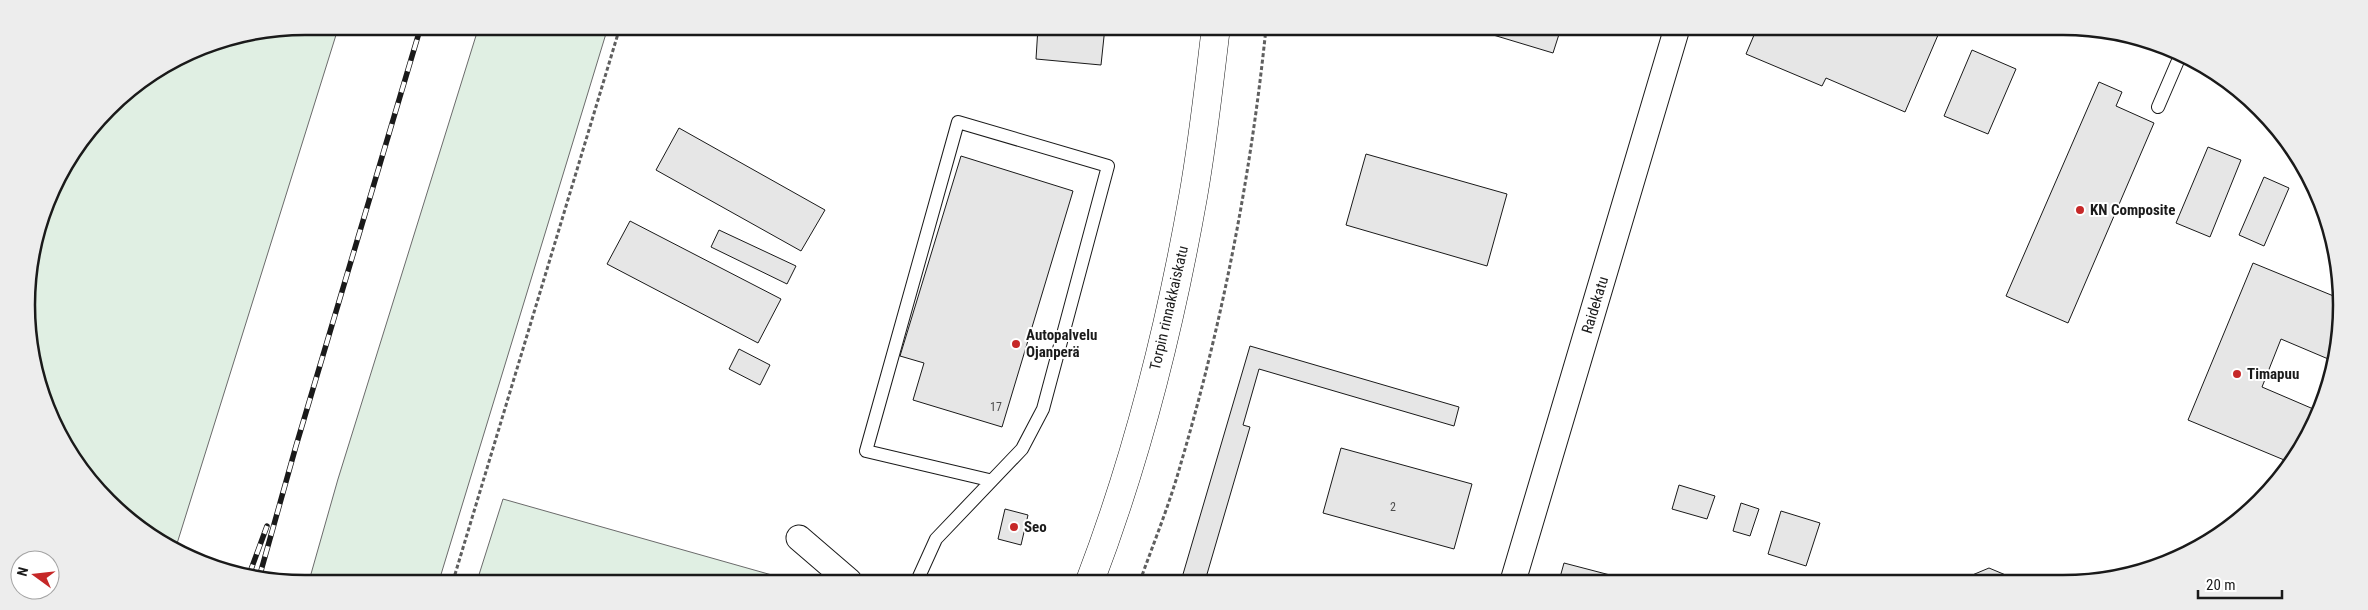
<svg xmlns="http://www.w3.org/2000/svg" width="2368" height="610" font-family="'Roboto Condensed',sans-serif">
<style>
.green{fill:#e0efe3;stroke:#6a6a6a}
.building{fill:#e6e6e6;stroke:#1a1a1a}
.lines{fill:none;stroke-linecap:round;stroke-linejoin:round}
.service-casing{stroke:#1a1a1a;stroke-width:14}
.minor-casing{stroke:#1a1a1a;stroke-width:27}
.secondary-casing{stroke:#1a1a1a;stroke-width:29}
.path{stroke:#5f5f5f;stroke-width:3;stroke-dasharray:4 2.5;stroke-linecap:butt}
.service{stroke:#fff;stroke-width:12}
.minor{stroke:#fff;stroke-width:25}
.secondary{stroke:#fff;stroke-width:28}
.rail-casing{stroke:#1a1a1a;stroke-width:5.5}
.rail{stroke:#fff;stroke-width:4;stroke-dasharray:11;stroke-linecap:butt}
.poi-dot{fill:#c62828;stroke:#fff;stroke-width:2}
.labels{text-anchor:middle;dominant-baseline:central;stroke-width:4;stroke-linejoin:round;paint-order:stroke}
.number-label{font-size:12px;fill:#4d4d4d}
.poi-label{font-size:15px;font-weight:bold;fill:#1a1a1a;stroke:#fff;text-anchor:start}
.street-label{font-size:15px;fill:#1a1a1a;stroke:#fff}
.rim{fill:none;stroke:#1a1a1a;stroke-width:2.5}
</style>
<rect width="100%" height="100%" fill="#fff"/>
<!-- green -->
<path class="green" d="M479,26L608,27L439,581H309L338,479Z
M304,27L336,35L175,550L165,546L84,475L36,377L27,286L55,182L121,96L199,47Z
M503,499L793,581H477Z"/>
<!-- building -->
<path class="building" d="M1038,27H1105L1101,65L1036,59Z
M1470,28H1561L1553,53Z
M1757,28H1941L1905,112L1826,78L1822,86L1746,54Z
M1972,50L2016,69L1988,134L1944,116Z
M2099,82L2122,92L2116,106L2154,123L2068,323L2006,296Z
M679,128L825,210L801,251L656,170Z
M2208,147L2241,160L2210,237L2176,223Z
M1366,154L1507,194L1487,266L1346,225Z
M961,156L1073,191L1002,427L913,400L924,363L900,356Z
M2264,177L2289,188L2264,246L2239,235Z
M630,221L781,299L758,343L607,264Z
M719,230L796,266L787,284L711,247Z
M2253,263L2336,297L2339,342L2333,361L2281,339L2262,387L2318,411L2313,429L2289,462L2188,420Z
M1250,346L1459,407L1454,426L1259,369L1243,425L1250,427L1205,581H1181Z
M739,349L770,365L760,385L729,369Z
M1341,448L1472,484L1454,549L1323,513Z
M1679,485L1715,496L1707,519L1672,509Z
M1741,503L1759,509L1750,536L1733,531Z
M1005,509L1028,515L1021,545L998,539Z
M1781,511L1820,523L1806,566L1768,554Z
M1564,563L1633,581H1559Z
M1989,568L2020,581H1958Z"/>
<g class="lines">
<defs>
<path id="service" d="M2158,107L2180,56
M917,581L936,539L1022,449L1043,409L1108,166L958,122L866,451L989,480"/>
<path id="minor" d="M799,538L849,581
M1513,581L1677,28"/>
<path id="secondary" d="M1090,581C1137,458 1170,327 1193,197C1203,141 1209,84 1216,27"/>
</defs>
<!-- service casing -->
<use href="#service" class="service-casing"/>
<!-- minor casing -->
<use href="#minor" class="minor-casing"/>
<!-- secondary casing -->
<use href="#secondary" class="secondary-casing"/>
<!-- path -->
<path class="path" d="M453,581L620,27
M1140,581C1154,542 1170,503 1181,463C1223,320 1251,175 1266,28"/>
<!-- service -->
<use href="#service" class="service"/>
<!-- minor -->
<use href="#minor" class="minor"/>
<!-- secondary -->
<use href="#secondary" class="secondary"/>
<defs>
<path id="rail" d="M249,575L267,526
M259,578L296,446L421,26"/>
</defs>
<!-- rail casing -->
<use href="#rail" class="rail-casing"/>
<!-- rail -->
<use href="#rail" class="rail"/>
</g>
<!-- markers -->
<g class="poi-dot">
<circle cx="2080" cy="210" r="5"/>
<circle cx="1016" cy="344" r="5"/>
<circle cx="2237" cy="374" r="5"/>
<circle cx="1014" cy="527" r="5"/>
</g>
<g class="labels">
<!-- number labels -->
<g class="number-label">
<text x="996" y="407">17</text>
<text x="1393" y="507">2</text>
</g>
<!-- poi labels -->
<g class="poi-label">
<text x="2090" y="210">KN Composite</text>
<text x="1026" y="335">Autopalvelu<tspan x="1026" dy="17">Ojanperä</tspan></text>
<text x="2247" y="374">Timapuu</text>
<text x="1024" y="527">Seo</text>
</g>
<!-- street labels -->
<g class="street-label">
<text transform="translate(1595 305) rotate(-73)">Raidekatu</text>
<text transform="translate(1169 308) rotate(-77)">Torpin rinnakkaiskatu</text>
</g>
</g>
<!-- crop -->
<path d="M0 0H2368V610H0ZM305 35H2063A270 270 0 0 1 2333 305V305A270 270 0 0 1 2063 575H305A270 270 0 0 1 35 305V305A270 270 0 0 1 305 35Z" fill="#ededed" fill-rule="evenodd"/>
<path class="rim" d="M305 35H2063A270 270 0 0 1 2333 305V305A270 270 0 0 1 2063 575H305A270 270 0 0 1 35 305V305A270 270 0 0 1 305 35Z"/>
<!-- north arrow -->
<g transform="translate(35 575) rotate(285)"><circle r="24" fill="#ffffff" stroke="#a3a3a3"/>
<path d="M0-4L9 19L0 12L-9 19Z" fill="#c62828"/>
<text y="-8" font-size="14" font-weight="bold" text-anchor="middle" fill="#1a1a1a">N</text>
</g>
<!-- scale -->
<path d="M2198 590v8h84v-8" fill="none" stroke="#1a1a1a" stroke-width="2.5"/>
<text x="2206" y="590" font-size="15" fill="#1a1a1a" stroke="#ffffff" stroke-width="4" paint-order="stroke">20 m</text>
</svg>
